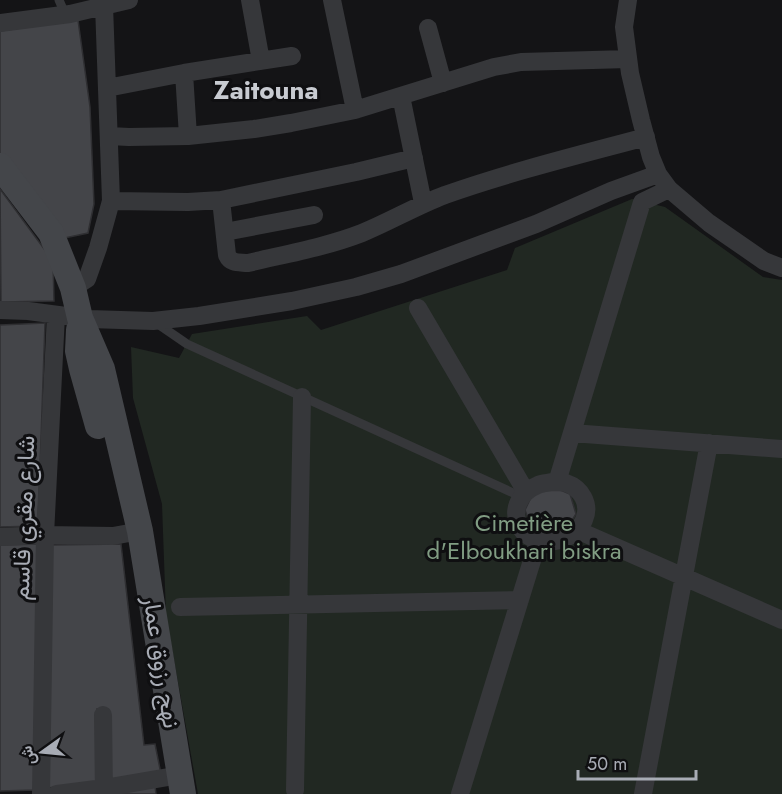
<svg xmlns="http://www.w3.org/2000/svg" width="782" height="794" font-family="Jost,Vazirmatn,sans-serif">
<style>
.green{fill:#212822}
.building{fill:#444549;stroke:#2f2f32;stroke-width:1.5}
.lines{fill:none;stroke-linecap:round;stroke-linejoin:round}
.lane{stroke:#36373a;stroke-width:9}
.street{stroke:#36373a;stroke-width:18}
.secondary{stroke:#44464a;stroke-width:26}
.labels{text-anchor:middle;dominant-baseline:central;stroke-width:6;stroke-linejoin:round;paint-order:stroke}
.street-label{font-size:24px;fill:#a8acb5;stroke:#0f0f11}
.park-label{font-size:24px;fill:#819d83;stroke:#0f0f11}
.neighbourhood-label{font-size:26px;font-weight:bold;fill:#c8cbd1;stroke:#0f0f11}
</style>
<rect width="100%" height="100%" fill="#141416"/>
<!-- green -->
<path class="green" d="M632,199L665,207L763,277L782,280V794H198L166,615L162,504L133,398L131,347L179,358L192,334L307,316L321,330L507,270L515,248Z"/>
<!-- building -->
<path class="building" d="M78,20L90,107L94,204L88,233L60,239L0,154V31Z
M0,189L53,261L54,301L1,302Z
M45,323L38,526L0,527V325Z
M551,486L570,494L576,514L564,533L547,537L532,529L525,510L533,493Z
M39,544L37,790L0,791V545Z
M121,544L144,745L155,744L161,774L108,782L107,709H97V783L47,788L51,545Z
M155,786L156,794H110Z"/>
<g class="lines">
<!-- lane -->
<path class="lane" d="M59,0L65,14
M155,322L187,344L522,497"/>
<!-- street -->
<path class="street" d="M250,0L261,61
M332,0L355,110
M628,0L624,27L630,73L641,120L651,157L658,174L669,189L709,223L764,261L782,268
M0,23L70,14L129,0
M428,28L443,83
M184,73L188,136
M107,88L184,73L292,56
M401,96L423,203
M109,136L129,137L188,136L254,129L291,123L355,110L494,67L521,62L628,59
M221,200L227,255C231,264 239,262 248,263C286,254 326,247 362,233C391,221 416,206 445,195C510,172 579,155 646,137
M111,201L188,202L221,200L356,172L414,158
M225,232L314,215
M73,288L87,279L98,248L111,201L104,5
M418,308L526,492
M0,310L28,311L89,319L153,321L199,316L292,301L356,287L401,274L536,224L611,191L658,174
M572,433L782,449
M552,482C556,482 562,482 566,483C581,488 591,504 584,520C580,530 570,537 560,540C516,551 499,501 538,485C542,483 548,483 552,482Z
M557,482L642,202L669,189
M577,530L782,620
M0,537L45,535L113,536L140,531
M180,607L520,600
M103,715L104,794
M295,790L302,397
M41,794L45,535L56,315
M57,794L104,788L180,775
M460,794L538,541
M643,794L709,443"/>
<!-- secondary -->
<path class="secondary" d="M0,166L51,233L73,288L80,318L102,369L140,531L183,794
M79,330L78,351L82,369L98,426"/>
</g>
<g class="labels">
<!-- street labels -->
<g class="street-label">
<text transform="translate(23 518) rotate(-88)">شارع مقري قاسم</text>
<text transform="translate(162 662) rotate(81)">نهج رزوق عمار</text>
</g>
<!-- park labels -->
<g class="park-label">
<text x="524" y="522">Cimetière<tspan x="524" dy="28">d'Elboukhari biskra</tspan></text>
</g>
<!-- neighbourhood labels -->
<g class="neighbourhood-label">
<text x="266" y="90">Zaitouna</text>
</g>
</g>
<!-- north arrow -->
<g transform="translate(42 752) rotate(255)" stroke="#0f0f11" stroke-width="4.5" paint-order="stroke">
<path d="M0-4.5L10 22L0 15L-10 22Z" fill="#a8acb5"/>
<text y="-9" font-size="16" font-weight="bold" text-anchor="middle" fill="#a8acb5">ش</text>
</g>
<!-- scale -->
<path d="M578 770v9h118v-9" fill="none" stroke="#a8acb5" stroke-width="3"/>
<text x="587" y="770" font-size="18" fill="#a8acb5" stroke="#0f0f11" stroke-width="4.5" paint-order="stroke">50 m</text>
</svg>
